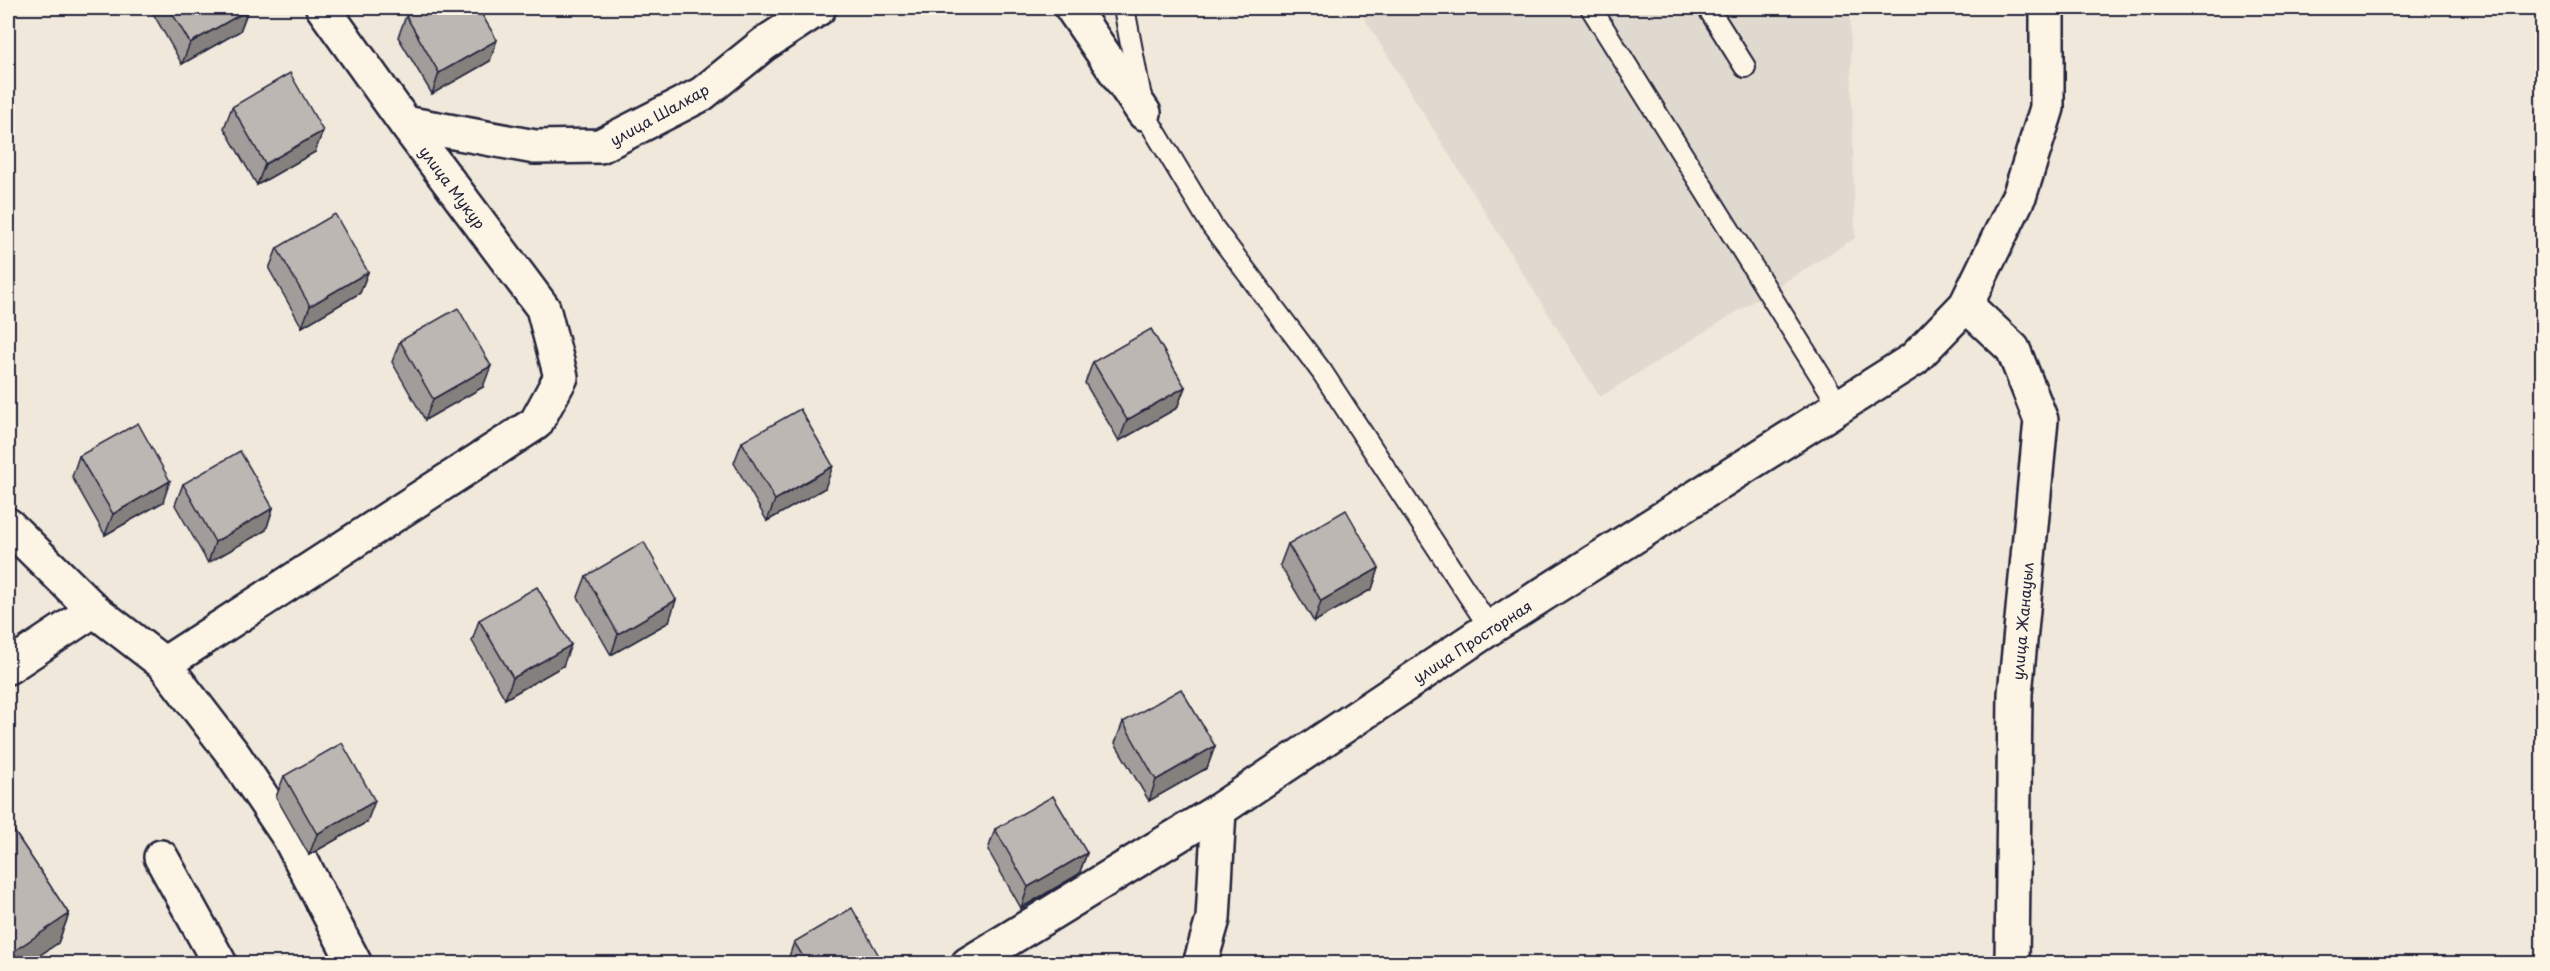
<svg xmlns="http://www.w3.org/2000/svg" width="2550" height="971" font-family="'Playpen Sans',sans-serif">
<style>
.built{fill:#e0d9cf}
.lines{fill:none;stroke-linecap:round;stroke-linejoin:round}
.service-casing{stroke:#22223b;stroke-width:24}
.minor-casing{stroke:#22223b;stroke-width:38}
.service{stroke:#fcf5e5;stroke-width:20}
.minor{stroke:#fcf5e5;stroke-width:33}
.wall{fill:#a29d9a;stroke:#22223b;stroke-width:1.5}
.shaded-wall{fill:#84807d;stroke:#22223b;stroke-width:1.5}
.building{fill:#bcb7b3;stroke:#22223b;stroke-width:1.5}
.labels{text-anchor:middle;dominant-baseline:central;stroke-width:5;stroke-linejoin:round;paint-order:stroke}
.street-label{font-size:15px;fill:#22223b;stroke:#fcf5e5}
</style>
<rect width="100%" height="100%" fill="#efe8db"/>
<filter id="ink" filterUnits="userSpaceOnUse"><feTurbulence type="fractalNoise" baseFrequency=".0167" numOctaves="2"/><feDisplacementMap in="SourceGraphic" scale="12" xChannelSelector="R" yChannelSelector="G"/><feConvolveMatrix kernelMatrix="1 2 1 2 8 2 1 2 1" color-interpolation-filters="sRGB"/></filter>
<g filter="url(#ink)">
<!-- built -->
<path class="built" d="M1358,8H1850L1855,238L1600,397Z"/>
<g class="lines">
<defs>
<path id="service" d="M1124,8L1144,113L1212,226L1322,372L1490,628
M1591,8L1840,407
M1708,8L1745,67"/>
<path id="minor" d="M1072,8L1144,113
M405,123L535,147L600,146L702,94L764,44L819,8
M1966,305L2013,349L2041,420L2015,694L2012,964
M8,525L94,610L164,664L233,754L289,837L355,964
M164,664L536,423L561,377L543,308L405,123L323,8
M8,667L94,610
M161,857L220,964
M968,964L1219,810L1490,628L1914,359L1966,305L2020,194L2047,108V8
M1200,964L1213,919L1219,810"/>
</defs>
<!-- service casing -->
<use href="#service" class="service-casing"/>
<!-- minor casing -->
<use href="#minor" class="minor-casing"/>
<!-- service -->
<use href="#service" class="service"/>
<!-- minor -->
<use href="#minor" class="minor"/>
</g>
<!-- wall -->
<path class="wall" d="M150,8H246L248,10L240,31L182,64Z
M406,16L490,61L432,94L398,37Z
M232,107L315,152L257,185L224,128Z
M277,248L368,272L360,293L302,327L269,269Z
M400,341L483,387L425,420L392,362Z
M1093,362L1185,387L1177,408L1119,441L1085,383Z
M742,442L825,488L767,521L734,463Z
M79,456L163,502L105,535L72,477Z
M183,484L273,508L266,530L208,563L175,505Z
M1288,544L1379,568L1372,589L1314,622L1280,565Z
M586,576L669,622L611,655L578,597Z
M479,620L563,666L505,699L472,641Z
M1123,722L1215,746L1207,768L1149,801L1115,743Z
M284,776L367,822L309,855L276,797Z
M8,822L69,914L58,943L28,963H8Z
M995,829L1087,853L1079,874L1021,908L988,850Z
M794,942L883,963H787Z"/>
<!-- shaded-wall -->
<path class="shaded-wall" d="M248,10L240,31L182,64L190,43Z
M497,40L490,61L432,94L439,73Z
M323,131L315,152L257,185L265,164Z
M368,272L360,293L302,327L310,306Z
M491,366L483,387L425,420L433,399Z
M1185,387L1177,408L1119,441L1127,420Z
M833,466L825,488L767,521L775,500Z
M170,481L163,502L105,535L113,514Z
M273,508L266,530L208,563L215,542Z
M1379,568L1372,589L1314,622L1321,601Z
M676,600L669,622L611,655L618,634Z
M571,645L563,666L505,699L513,678Z
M1215,746L1207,768L1149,801L1156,780Z
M375,801L367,822L309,855L317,834Z
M1087,853L1079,874L1021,908L1028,887Z
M69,914L58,943L28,963H10L14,951Z"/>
<!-- building -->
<path class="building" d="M169,8H246L248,10L190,43Z
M420,8H478L497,40L439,73L406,16Z
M290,73L323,131L265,164L232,107Z
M335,214L368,272L310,306L277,248Z
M458,308L491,366L433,399L400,341Z
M1151,329L1185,387L1127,420L1093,362Z
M800,409L833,466L775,500L742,442Z
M138,423L170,481L113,514L79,456Z
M240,451L273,508L215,542L183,484Z
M1346,510L1379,568L1321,601L1288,544Z
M644,542L676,600L618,634L586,576Z
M537,587L571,645L513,678L479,620Z
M1181,689L1215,746L1156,780L1123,722Z
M342,743L375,801L317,834L284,776Z
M1053,796L1087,853L1028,887L995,829Z
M8,822L69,914L14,951L8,941Z
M852,908L883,963H807L794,942Z
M480,958L483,963H471Z"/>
</g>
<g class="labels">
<!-- street labels -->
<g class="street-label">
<text transform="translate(659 114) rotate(-29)">улица Шалкар</text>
<text transform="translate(453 187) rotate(53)">улица Мукур</text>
<text transform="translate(2022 621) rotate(-85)">улица Жанауыл</text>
<text transform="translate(1472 641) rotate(-33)">улица Просторная</text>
</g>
</g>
<!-- margin -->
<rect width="2550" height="971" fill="none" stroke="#fcf5e5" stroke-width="30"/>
<rect x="15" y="15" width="2520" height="941" fill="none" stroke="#22223b" stroke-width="2" filter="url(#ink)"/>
</svg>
